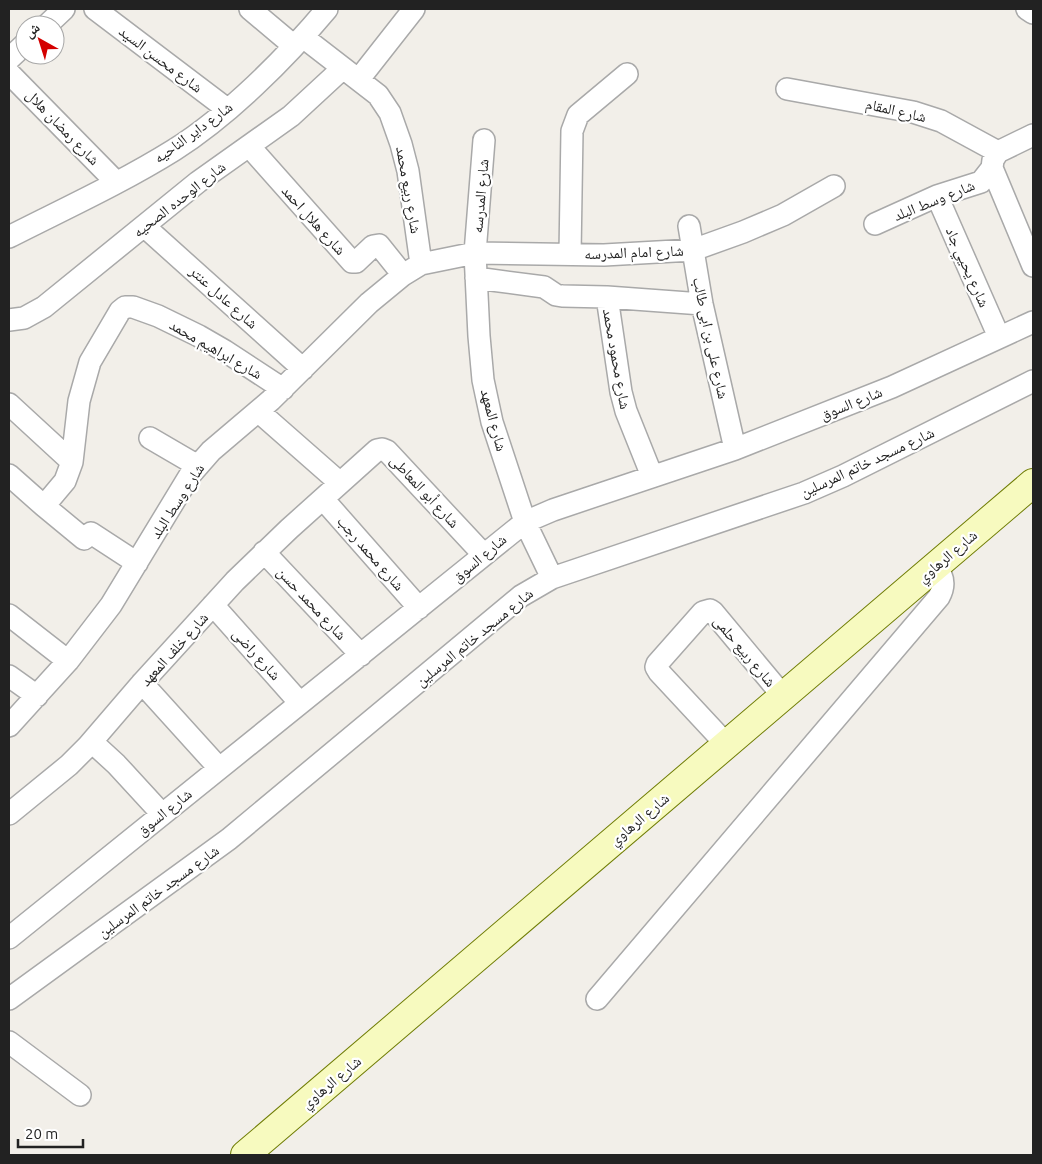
<svg xmlns="http://www.w3.org/2000/svg" width="1042" height="1164" font-family="Ubuntu,'Noto Naskh Arabic',sans-serif">
<style>
.lines{fill:none;stroke-linecap:round;stroke-linejoin:round}
.street-casing{stroke:#a9a9a9;stroke-width:24}
.secondary-casing{stroke:#707d05;stroke-width:30}
.street{stroke:#fff;stroke-width:21}
.secondary{stroke:#f7fabf;stroke-width:28}
.labels{text-anchor:middle;dominant-baseline:central;stroke-width:4.5;stroke-linejoin:round;paint-order:stroke}
.street-label{font-size:15px;fill:#222;stroke:#fff}
</style>
<rect width="100%" height="100%" fill="#f2efe9"/>
<g class="lines">
<defs>
<path id="street" d="M95,9L227,109
M250,9L294,46
M1027,9L1033,13
M47,25L64,9
M303,37L378,95L390,113L401,144L408,171L421,264
M9,59L25,44
M9,73L116,182
M359,79L414,9
M787,89L913,112L941,121L998,152
M484,140L475,253L479,336L483,380L492,422L525,522L552,578
M249,146L352,262H356L373,246L379,245L403,275
M992,168L1033,266
M937,196L999,337
M875,224L937,196L981,182L992,168L993,160L998,152L1033,135
M144,226L303,369
M689,226L702,304L735,449
M9,237C64,209 121,183 174,150C229,115 285,59 327,9
M570,254L572,131L578,115L627,74
M476,278L544,287L556,295L562,296L607,297L702,304
M607,297L621,392L626,411L652,476
M9,320L24,318L44,307L198,182L291,116L343,68
M9,404L72,462
M258,411L340,483
M150,438L198,466
M9,475L44,506L84,539L91,533L137,563
M323,499L419,608
M44,506L65,481L72,462L79,401L90,362L120,311L125,307H133L158,316L199,336L225,351L283,389
M264,552L361,655
M213,605L300,703
M9,615L68,661
M9,676L37,696
M142,683L219,768
M9,726L68,661L111,605L190,475L211,451L271,400L369,303L403,275L421,264L475,253L604,255L693,250L743,232L783,215L834,186
M92,742L116,764L162,814
M726,744L659,672L656,667L657,664L703,612L710,610L713,612L783,696
M9,814L69,765L87,747L142,683L235,581L289,529L377,450L382,449L387,451L484,555
M9,938L525,522L553,510L735,449L892,387L1033,322
M9,999L229,839L521,596L552,578L804,493L843,476L1033,381
M597,999L939,597C945,586 944,576 935,566
M9,1042L80,1095"/>
<path id="secondary" d="M245,1155L1033,483"/>
</defs>
<!-- street casing -->
<use href="#street" class="street-casing"/>
<!-- secondary casing -->
<use href="#secondary" class="secondary-casing"/>
<!-- street -->
<use href="#street" class="street"/>
<!-- secondary -->
<use href="#secondary" class="secondary"/>
</g>
<g class="labels">
<!-- street labels -->
<g class="street-label">
<text transform="translate(161 59) rotate(37)">شارع محسن السيد</text>
<text transform="translate(896 110) rotate(13)">شارع المقام</text>
<text transform="translate(63 127) rotate(46)">شارع رمضان هلال</text>
<text transform="translate(193 132) rotate(-36)">شارع داير الناحيه</text>
<text transform="translate(409 190) rotate(80)">شارع ربيع محمد</text>
<text transform="translate(480 196) rotate(-85)">شارع المدرسه</text>
<text transform="translate(179 199) rotate(-38)">شارع الوحده الصحيه</text>
<text transform="translate(934 200) rotate(-22)">شارع وسط البلد</text>
<text transform="translate(314 220) rotate(48)">شارع هلال احمد</text>
<text transform="translate(634 252) rotate(-2)">شارع امام المدرسه</text>
<text transform="translate(968 267) rotate(66)">شارع يحيي جاد</text>
<text transform="translate(224 297) rotate(42)">شارع عادل عنتر</text>
<text transform="translate(711 338) rotate(78)">شارع على بن ابى طالب</text>
<text transform="translate(216 349) rotate(30)">شارع ابراهيم محمد</text>
<text transform="translate(617 359) rotate(80)">شارع محمود محمد</text>
<text transform="translate(851 403) rotate(-22)">شارع السوق</text>
<text transform="translate(494 420) rotate(75)">شارع المعهد</text>
<text transform="translate(867 462) rotate(-25)">شارع مسجد خاتم المرسلين</text>
<text transform="translate(425 491) rotate(47)">شارع أبو المعاطى</text>
<text transform="translate(177 501) rotate(-57)">شارع وسط البلد</text>
<text transform="translate(371 553) rotate(49)">شارع محمد رجب</text>
<text transform="translate(947 556) rotate(-40)">شارع الرهاوي</text>
<text transform="translate(479 558) rotate(-40)">شارع السوق</text>
<text transform="translate(312 603) rotate(47)">شارع محمد حسن</text>
<text transform="translate(474 637) rotate(-39)">شارع مسجد خاتم المرسلين</text>
<text transform="translate(174 649) rotate(-48)">شارع خلف المعهد</text>
<text transform="translate(745 651) rotate(50)">شارع ربيع حلمى</text>
<text transform="translate(257 654) rotate(48)">شارع راضى</text>
<text transform="translate(164 812) rotate(-39)">شارع السوق</text>
<text transform="translate(639 819) rotate(-40)">شارع الرهاوي</text>
<text transform="translate(158 891) rotate(-36)">شارع مسجد خاتم المرسلين</text>
<text transform="translate(331 1082) rotate(-40)">شارع الرهاوي</text>
</g>
</g>
<!-- border -->
<rect width="1042" height="1164" fill="none" stroke="#222222" stroke-width="20"/>
<!-- north arrow -->
<g transform="translate(40 40) rotate(321)"><circle r="24" fill="#ffffff" stroke="#a7a7a7"/>
<path d="M0-4L9 19L0 12L-9 19Z" fill="#d40000"/>
<text y="-8" font-size="14" font-weight="bold" text-anchor="middle" fill="#222222">ش</text>
</g>
<!-- scale -->
<path d="M18 1139v8h65v-8" fill="none" stroke="#222222" stroke-width="2.5"/>
<text x="25" y="1139" font-size="15" fill="#222222" stroke="#ffffff" stroke-width="4" paint-order="stroke">20 m</text>
</svg>
